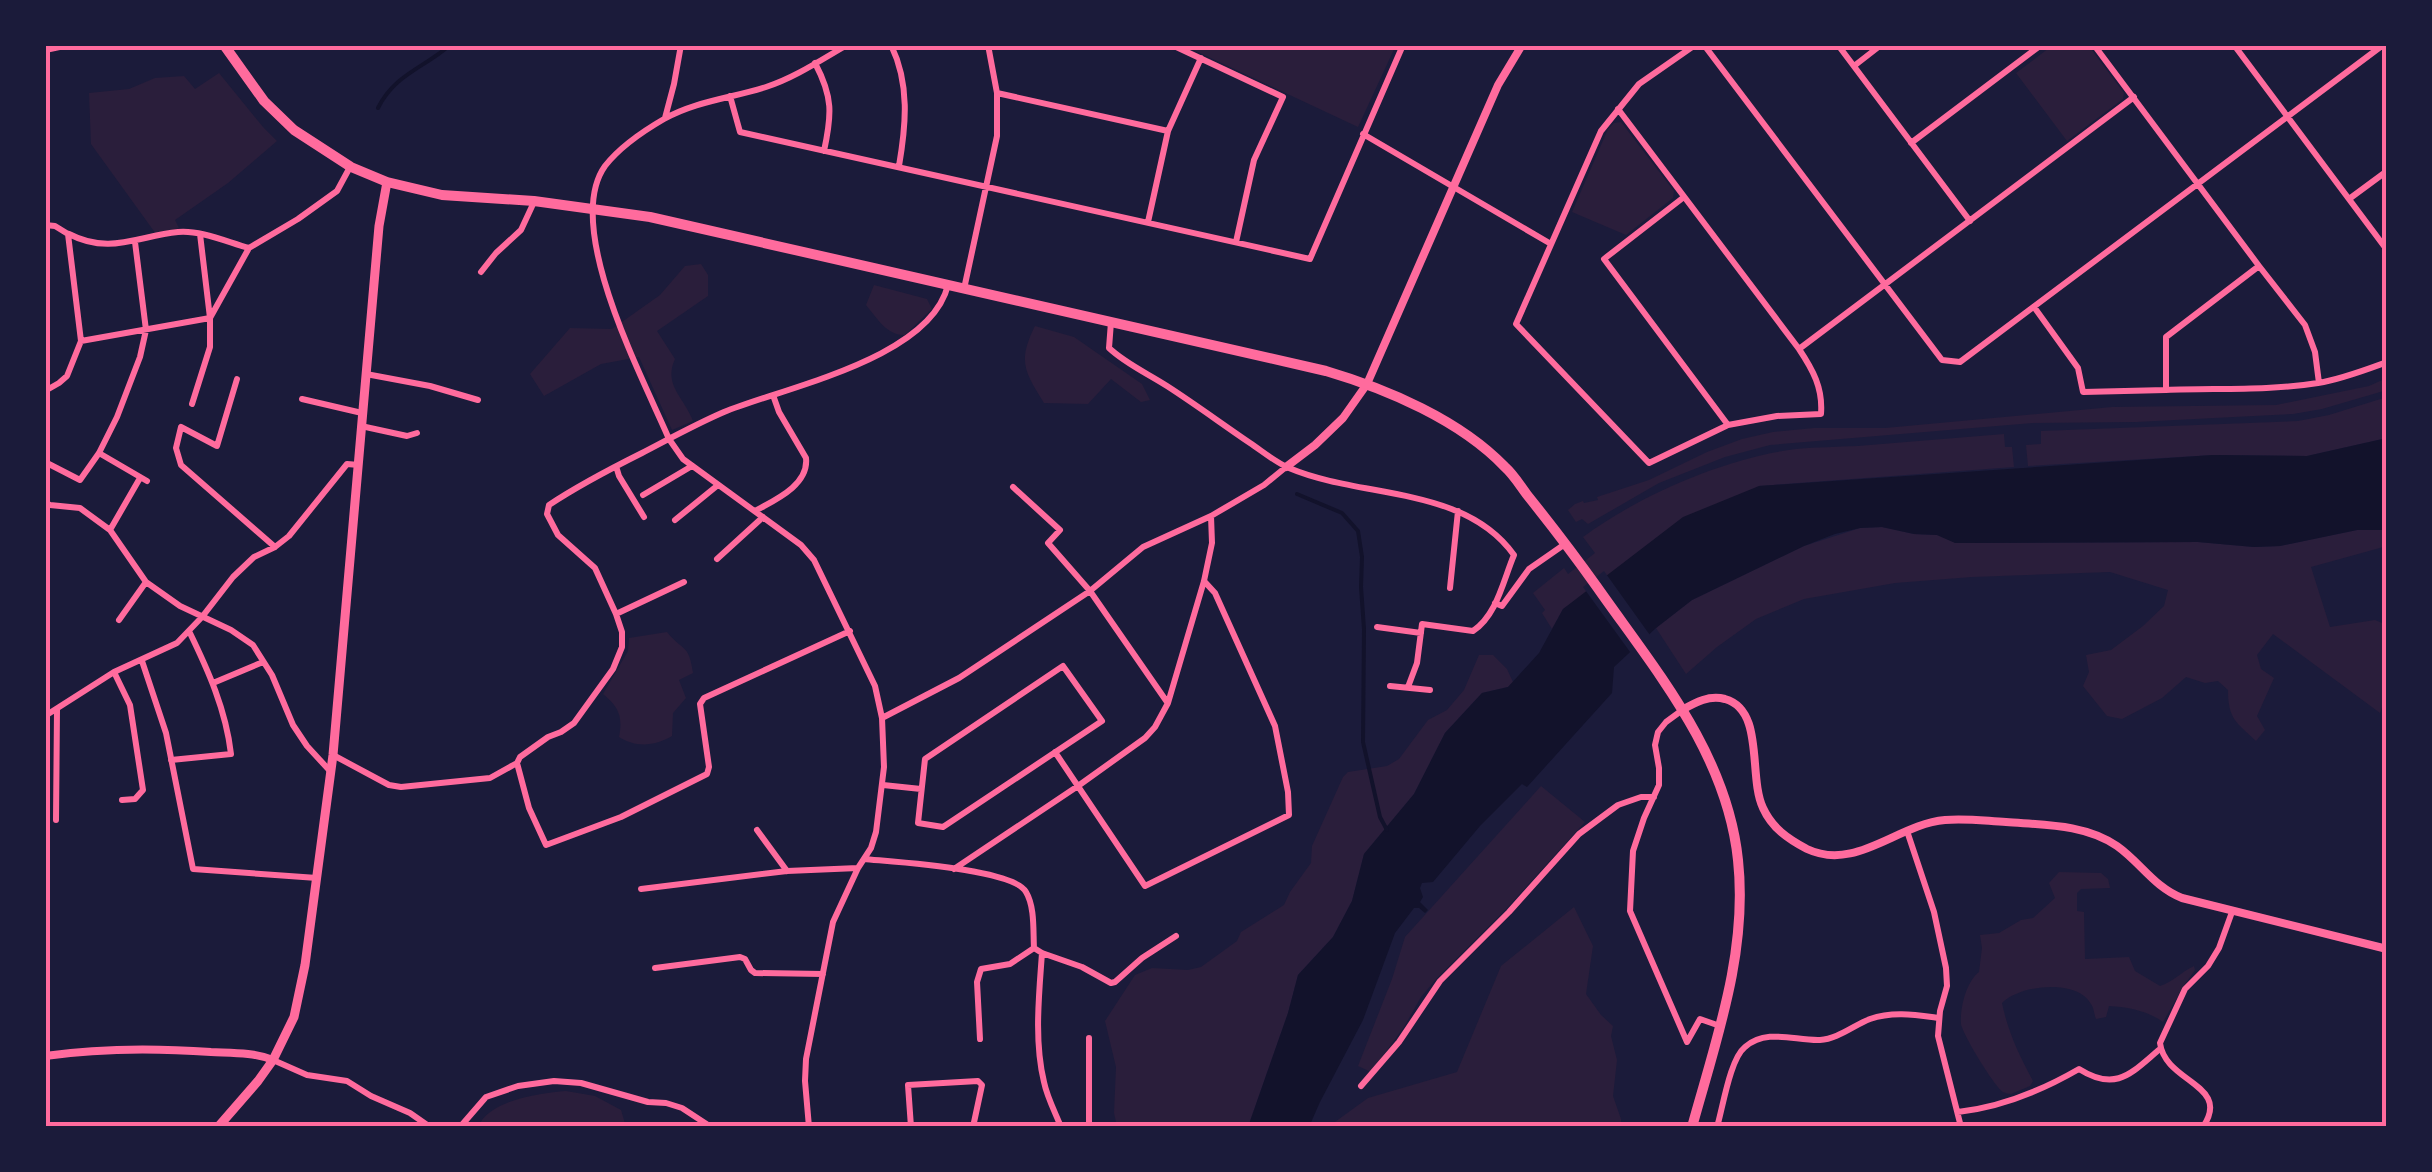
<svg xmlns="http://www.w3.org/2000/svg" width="2432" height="1172" font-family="Figtree,sans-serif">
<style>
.green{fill:#2a1e3b}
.water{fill:#12122b}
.pier{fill:#1b1b3a}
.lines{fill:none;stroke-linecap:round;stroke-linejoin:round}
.stream{stroke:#12122b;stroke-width:4}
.minor{stroke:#ff6b9d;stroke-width:6}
.tertiary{stroke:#ff6b9d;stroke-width:8}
.secondary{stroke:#ff6b9d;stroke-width:9}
.primary{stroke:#ff6b9d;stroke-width:10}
.neatline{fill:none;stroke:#ff6b9d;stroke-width:4}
</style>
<rect width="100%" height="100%" fill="#1b1b3a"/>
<!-- green -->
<path class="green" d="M1183,45H1396L1358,127Z
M2053,45H2088L2124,93L2123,99L2067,141L2016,73Z
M219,73L263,127L277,141L228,183L175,220L179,228L156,234L91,144L89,93L129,89L155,78L184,76L195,89Z
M1621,122L1674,191L1673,198L1626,235L1572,212L1608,129L1614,123Z
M701,264L708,275V296L657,331L675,359C663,385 684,397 693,421L672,430L639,357L601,364L544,396L530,374L570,328L612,329L660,295L685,266Z
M874,285L927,299L932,309L905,335C887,336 877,318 866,305Z
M1035,326L1074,337L1142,384L1150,400L1141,402L1111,379L1088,404L1044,403C1025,372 1017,362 1035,326Z
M2387,378V390L2322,409L2293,414L2136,422L2033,423L1770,445L1725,457L1659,483L1588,524L1582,519L1576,522L1568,510L1575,504L1583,501L1584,503L1598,500L1597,497L1649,480L1707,452L1742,439L1773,432L1814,428H1885L2112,407L2276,405L2369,386Z
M2387,397V438L2307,456L2213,455L2028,466L2026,445L2041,444V431L2298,421L2329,415Z
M2004,434L2005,447H2012L2014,467L1759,486L1563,609L1552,629L1542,613L1545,610L1533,593L1564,568L1568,574L1595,553L1583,537C1640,495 1725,458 1796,449C1816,447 1837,447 1858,446C1906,442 1955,438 2004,434Z
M1882,527L1914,534L1937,535L1956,543L2198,542L2254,547L2280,546L2357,530H2387V546L2311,567L2330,627L2375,620L2387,625V694L2380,713L2273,634L2257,655L2261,669L2274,678L2257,716L2265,730L2256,741C2236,722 2228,719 2228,690L2218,681L2205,683L2186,677L2162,698L2122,719L2107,716L2083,686L2089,672L2086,655L2111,650L2143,626L2164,606L2168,590L2110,572L1972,577L1895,583L1804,599L1756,619L1717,647L1686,674L1656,628L1692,600L1804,546L1860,528Z
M667,632C682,651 689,643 693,673L679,680L686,698L673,713L672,736C655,746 636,748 619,737C623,717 619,707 603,694L628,651L629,638Z
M1479,655H1493L1507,669L1513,682L1508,687L1482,693L1445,733L1414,794L1364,854L1352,901L1333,937L1298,975L1288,1013L1248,1127H1117L1114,1113L1116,1067L1105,1021L1135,975L1152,968L1188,970L1201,967L1237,941L1241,932L1284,905L1290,892L1311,863L1312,846L1343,777L1348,772L1387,766L1399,759L1428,720L1447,710L1464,690Z
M1541,786L1585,822L1507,908L1437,978L1421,997L1404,1027L1371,1072L1358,1066L1392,979L1405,937Z
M2059,872L2101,873L2108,879L2110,888L2081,889L2077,893V911L2084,912L2085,959L2129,957L2135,971L2160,986C2173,982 2181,972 2194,966L2195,970L2185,984L2163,1022C2148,1011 2128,1007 2109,1006L2106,1017L2096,1019C2094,1014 2094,1008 2091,1004C2077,978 2019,985 2002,1003C2008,1032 2019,1055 2033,1081L2030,1086L2011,1094C2008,1094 2006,1093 2003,1092C1994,1086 1962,1033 1961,1024C1960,1008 1966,982 1979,972L1982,948L1980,935L1999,933L2021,920L2033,918L2055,898L2049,883Z
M1574,907L1593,946L1586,994L1601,1015L1613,1026L1611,1036L1617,1060L1613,1096L1621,1119V1127H1328L1368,1098L1457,1072L1501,966Z
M566,1091L595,1096L621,1110L626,1127H478C489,1100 540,1093 566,1091Z"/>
<!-- water -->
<path class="water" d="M2387,438V530H2357L2280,546L2254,547L2198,542L1955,543L1937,535L1914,534L1882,527L1860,528L1835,534L1804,546L1692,600L1656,628L1614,667L1612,693L1527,787L1522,784L1480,826L1433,882L1422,883L1420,888L1423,897L1420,902L1428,910L1425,913L1419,908H1414L1395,933L1363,1020L1320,1102L1309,1127H1248L1288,1013L1298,975L1333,937L1352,901L1364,854L1414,794L1445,733L1482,693L1508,687L1539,653L1563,609L1683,517L1759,486L2213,455L2307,456Z"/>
<!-- pier -->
<path class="pier" d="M1604,571L1652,638L1633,656L1583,587Z"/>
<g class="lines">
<!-- stream -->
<path class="stream" d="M378,108C395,74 424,68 450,45
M1297,494L1342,513L1358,531L1362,557L1361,587L1364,629L1363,742L1380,817L1387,830"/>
<!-- minor -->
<path class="minor" d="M891,45C910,84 906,125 899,166
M1172,45L1283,97L1254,160L1236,242
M1704,45L1942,360L1960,362L2383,45
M1838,45L1970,221
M2234,45L2387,250
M815,63C833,97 832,114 824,151
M1854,66L1881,45
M997,93L1168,131
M730,96L740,132L1310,259L1403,45
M1618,109L1799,349C1813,370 1823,388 1821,414L1777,416L1728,425L1649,463L1516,324L1601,131L1639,84L1695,45
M665,118L674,84L681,45
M1363,134L1551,244
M1911,143L2041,45
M1684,197L1604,259L1728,425
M2349,199L2387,171
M1148,222L1168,131L1201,58
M45,225L55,226L68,234L81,341L67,376L59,383L45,391
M69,234C109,255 138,236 178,232C201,230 227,242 249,248
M2259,266L2305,325L2315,352L2319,383
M481,272L496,253L521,230L534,202
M964,289L997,136V93L988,45
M2034,307L2078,368L2083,392L2166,390V337L2259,266L2094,45
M1111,322L1109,348C1126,364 1147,373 1167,386C1195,404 1222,424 1250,443C1262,451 1275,462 1289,468C1362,499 1464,485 1514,555C1503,581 1497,615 1473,631L1422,624L1417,663L1408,687
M81,341L210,318L249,248L298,219L337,191L350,167
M1799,349L2134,97
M366,374L430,386L478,400
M237,379L217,446L181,427L176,448L181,465L275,547
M2166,390C2216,388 2269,391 2318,383C2342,379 2365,370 2387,362
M302,399L362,413
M192,404L210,347V318L200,234
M361,426L407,436L417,433
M99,453L147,481
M45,462L80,480L99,453L117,417L140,357L146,330L135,242
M616,466L619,476L644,517
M1013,487L1060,530L1048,543L1090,591L1167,702
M643,495L692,466
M45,502L50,505L80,508L110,530L146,582L180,606L231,630L253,645L272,675L293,725L307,746L330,771
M755,511C775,500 809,485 806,458L779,412L773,395
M675,520L718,485
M110,530L140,478
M717,559L763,517
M1450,588L1458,511
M1495,603L1502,606L1529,569L1565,544
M616,614L684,582
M119,620L146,582
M1377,627L1421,633
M142,661L166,733L193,869L317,878
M1063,666L1102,721L943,827L918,823L925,759Z
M114,672L130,705L143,790L135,799L122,800
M213,683L263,662
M1390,686L1430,690
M1681,711L1666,722L1658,732L1655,745L1659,768V785L1644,818L1633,851L1630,911L1687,1042L1700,1019L1720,1026
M45,716L114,672L177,643L202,617L233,577L254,557L275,547L289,536L347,464L359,465
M882,718L959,678L1090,591L1143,547L1211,516L1264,485L1286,467
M1055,752L1145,886L1289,815L1288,792L1275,726L1215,593L1204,581
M333,755L389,785L401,787L490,778L517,763L520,757L548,737L561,732L574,723L613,669L622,647V632L616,614L595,568L558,535L547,514L549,505C579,485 610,469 642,453C669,439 696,424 724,412C785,387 930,359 948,285
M171,760L231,754C226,710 208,670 189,631
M517,763L529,808L546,845L621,817L707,774L709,767L700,704L704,698L850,631
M883,785L921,789
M56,820L57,710
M757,830L787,871
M1907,831L1934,912L1946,968L1947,986L1940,1011L1938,1036L1961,1127
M864,859C894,862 1014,869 1026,892C1035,907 1033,931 1034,948L1042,953L1082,967L1111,983L1115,982L1142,958L1176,936
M954,869L1078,786L1145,738L1155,727L1168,703L1204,581L1212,543L1211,516
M641,889L787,871L858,868
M1042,953C1039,995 1034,1041 1044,1082C1047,1097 1055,1112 1061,1127
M655,968L740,957L745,959L751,970L755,973L823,974
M980,1039L977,982L981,969L1010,964L1034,948
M273,1060L307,1075L347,1081L371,1096L410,1113L430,1127
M1361,1086L1399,1042L1440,981L1509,912L1579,834L1618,805L1641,797H1654
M1958,1112C2002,1107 2041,1091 2079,1069C2117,1093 2132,1072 2160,1049
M460,1127L486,1097L518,1086L554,1081L581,1083L648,1102L666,1103L682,1108L711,1127
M809,1127L805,1081L806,1059L833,922L858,868L871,848L876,832L884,767L882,718L875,686L814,560L801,545L683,459L669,439C643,378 562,226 605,166C619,148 645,130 664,119C696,101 732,98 766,87C794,78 821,60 847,45
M911,1127L908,1085L978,1081L982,1085L973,1127
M1089,1127V1038
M1717,1127C1723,1107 1730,1059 1745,1047C1767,1028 1795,1041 1820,1040C1838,1039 1854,1025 1870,1019C1893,1011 1916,1015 1939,1018
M2203,1127C2232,1084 2165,1083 2160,1043L2185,989L2208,966L2219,948L2232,912"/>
<!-- tertiary -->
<path class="tertiary" d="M1286,467L1315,445L1343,418L1367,384L1498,85L1522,45
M1682,710C1696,702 1709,695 1725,699C1765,710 1748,777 1763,808C1772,828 1788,839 1807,849C1856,872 1897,824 1945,820C1965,818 1986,821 2006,822C2044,825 2085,824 2117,846C2141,863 2154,887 2182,898L2387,949
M45,1056C100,1048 156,1048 211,1052C232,1053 253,1052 273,1060"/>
<!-- secondary -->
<path class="secondary" d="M218,1127L258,1081L273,1060L294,1017L305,965L333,755L379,226L387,182"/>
<!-- primary -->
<path class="primary" d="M224,45L264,101L294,130L351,167L387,182L442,195L534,201L650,217L1326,371C1387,389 1460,420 1505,467C1514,475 1521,487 1528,496C1552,526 1575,556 1597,587C1656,671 1727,754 1738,860C1748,952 1716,1040 1692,1127
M45,48L59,45"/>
</g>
<!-- border -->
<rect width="2432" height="1172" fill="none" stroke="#1b1b3a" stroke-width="95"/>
<rect x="48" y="48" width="2336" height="1076" class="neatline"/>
</svg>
